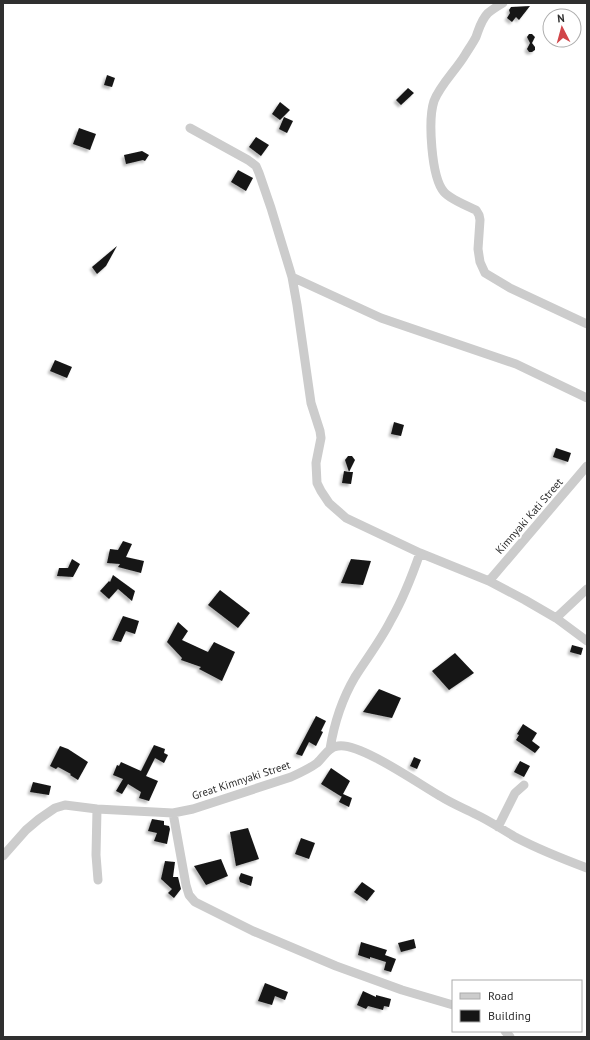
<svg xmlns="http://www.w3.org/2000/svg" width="590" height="1040" font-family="'PT Sans',sans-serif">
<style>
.building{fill:#161616;filter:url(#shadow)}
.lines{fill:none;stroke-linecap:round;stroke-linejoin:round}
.minor{stroke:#ccc;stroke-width:9}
.labels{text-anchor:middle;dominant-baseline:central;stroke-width:4;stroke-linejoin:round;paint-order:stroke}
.street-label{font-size:11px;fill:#2f2f2f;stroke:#fff}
</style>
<defs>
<filter id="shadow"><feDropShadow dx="-2.5" dy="2.5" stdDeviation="1" flood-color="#0004"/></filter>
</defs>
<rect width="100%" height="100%" fill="#fff"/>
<path class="building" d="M530,6L519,20L516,17L512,22L507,18L510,13L509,10L511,7Z
M529,34H532L535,37L532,43L535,47V50L532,52H529L527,49L530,43L527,37Z
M107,75L115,78L112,87L104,85Z
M408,88L414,93L401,105L396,100Z
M280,102L290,110L280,120L272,114Z
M284,117L293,121L287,133L279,129Z
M79,128L96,134L90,150L73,144Z
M256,137L269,145L261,156L249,147Z
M142,151L149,155L145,161L143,160L126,164L124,155Z
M238,170L253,178L246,191L231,182Z
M117,246L106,266L97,274L92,267Z
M55,360L72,367L67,378L50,371Z
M394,422L404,425L401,436L391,434Z
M556,448L571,453L568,462L553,457Z
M348,456H352L355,460L349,472H353L351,484L342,483L344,471L349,472L345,460Z
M123,541L132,544L126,557L144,561L141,573L118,567L120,564L107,563L110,549L118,550Z
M72,559L80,564L73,577L57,576L59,568H68Z
M351,559L371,561L363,585L341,583Z
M113,575L135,591L132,601L118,589L109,599L100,591L109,581L110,582Z
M220,590L250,613L238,628L208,605Z
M123,616L139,621L135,634L126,631L121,642L112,640Z
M178,622L188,631L182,640L208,652L214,642L235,652L222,681L199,669L201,667L181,660L182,658L167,642Z
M572,645L583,648L581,655L570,652Z
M455,653L474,673L449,690L432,671Z
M379,689L401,698L392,718L363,712Z
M316,716L326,721L321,731L323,732L316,746L309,742L302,756L296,754Z
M523,724L537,733L532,741L540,747L535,753L516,740L519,735L517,734Z
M154,745L165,749L164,753L168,755L164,763L155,758L146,776L158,781L149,801L139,798L141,792L128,784L122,794L116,791L123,779L113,775L117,765L119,766L121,762L141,771Z
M60,746L68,749L88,762L78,780L70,775L71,774L58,767L56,769L50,766Z
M414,757L421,760L417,769L410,766Z
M520,761L530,766L524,777L514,772Z
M331,768L350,781L343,794L352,798L349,807L339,802L342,796V797L321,784Z
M33,782L51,786L49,795L30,792Z
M152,819L164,821V825L169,826L170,829L167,844L154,841L157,833L148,831Z
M248,828L259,859L236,866L230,832Z
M301,838L315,843L309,859L295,854Z
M221,859L228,876L206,885L194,866Z
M165,861L175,862L173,877H178L181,889L174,898L168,893L172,889L161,879Z
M241,873L253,877L251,886L240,882L239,878Z
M362,882L375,891L367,901L354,892Z
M414,939L416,948L401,952L398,943Z
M361,942L387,950L385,955L396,959L391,972L384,970L386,962L370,957V959L358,955Z
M265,983L288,992L285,1000L275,996L272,1005L258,1001Z
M363,991L376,997V995L391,999L389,1007L384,1006L383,1010L368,1006L366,1009L357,1005Z"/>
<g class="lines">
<path class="minor" d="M503,3C498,6 493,9 488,13C481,20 479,29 476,37C473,43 468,50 465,55C456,70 440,85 434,101C428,119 431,177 444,192C450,199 467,206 476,210L479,215L480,220L478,249L480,262L485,273L510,288L587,324
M190,128L248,160L256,166L259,173L271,208L292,277L297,305L311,403L320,431L321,438L316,463L317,483L321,491L329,503L346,518L420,553L489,581L525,600L556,618L587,641
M292,277L381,318L516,364L587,398
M489,581L587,466
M556,618L587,589
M330,749C334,724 342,699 355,677C367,658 381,640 391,620C403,599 412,576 420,553
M97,809L96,855L98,880
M173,813L186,885L189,895L195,902L253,931L336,966L402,990L453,1005
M498,827L515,793L524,785
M3,856L26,830L39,819L55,808L65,805L97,809L173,813L193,809L291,777C300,773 309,769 317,763C324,757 328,747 338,746C359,742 419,784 440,796C451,803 463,808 475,814C490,821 503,830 517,838C540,850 563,859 587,868
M505,1031L510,1037"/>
</g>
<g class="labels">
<g class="street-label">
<text transform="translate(529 516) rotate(-49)">Kimnyaki Kati Street</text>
<text transform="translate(241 780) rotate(-18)">Great Kimnyaki Street</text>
</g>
</g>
<rect width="590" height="1040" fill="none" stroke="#2f2f2f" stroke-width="8"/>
<rect x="452" y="980" width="130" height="52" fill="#ffffff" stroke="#acacac"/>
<rect x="460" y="993" width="20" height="6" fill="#cccccc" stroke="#acacac"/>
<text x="488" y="1000" font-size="12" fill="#2f2f2f">Road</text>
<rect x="460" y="1010" width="20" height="12" fill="#161616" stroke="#acacac"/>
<text x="488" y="1020" font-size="12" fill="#2f2f2f">Building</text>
<g transform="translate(562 28) rotate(354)"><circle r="19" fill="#ffffff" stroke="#acacac"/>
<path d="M0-3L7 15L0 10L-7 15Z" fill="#d14549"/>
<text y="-6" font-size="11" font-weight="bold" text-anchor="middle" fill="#2f2f2f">N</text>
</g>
</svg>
